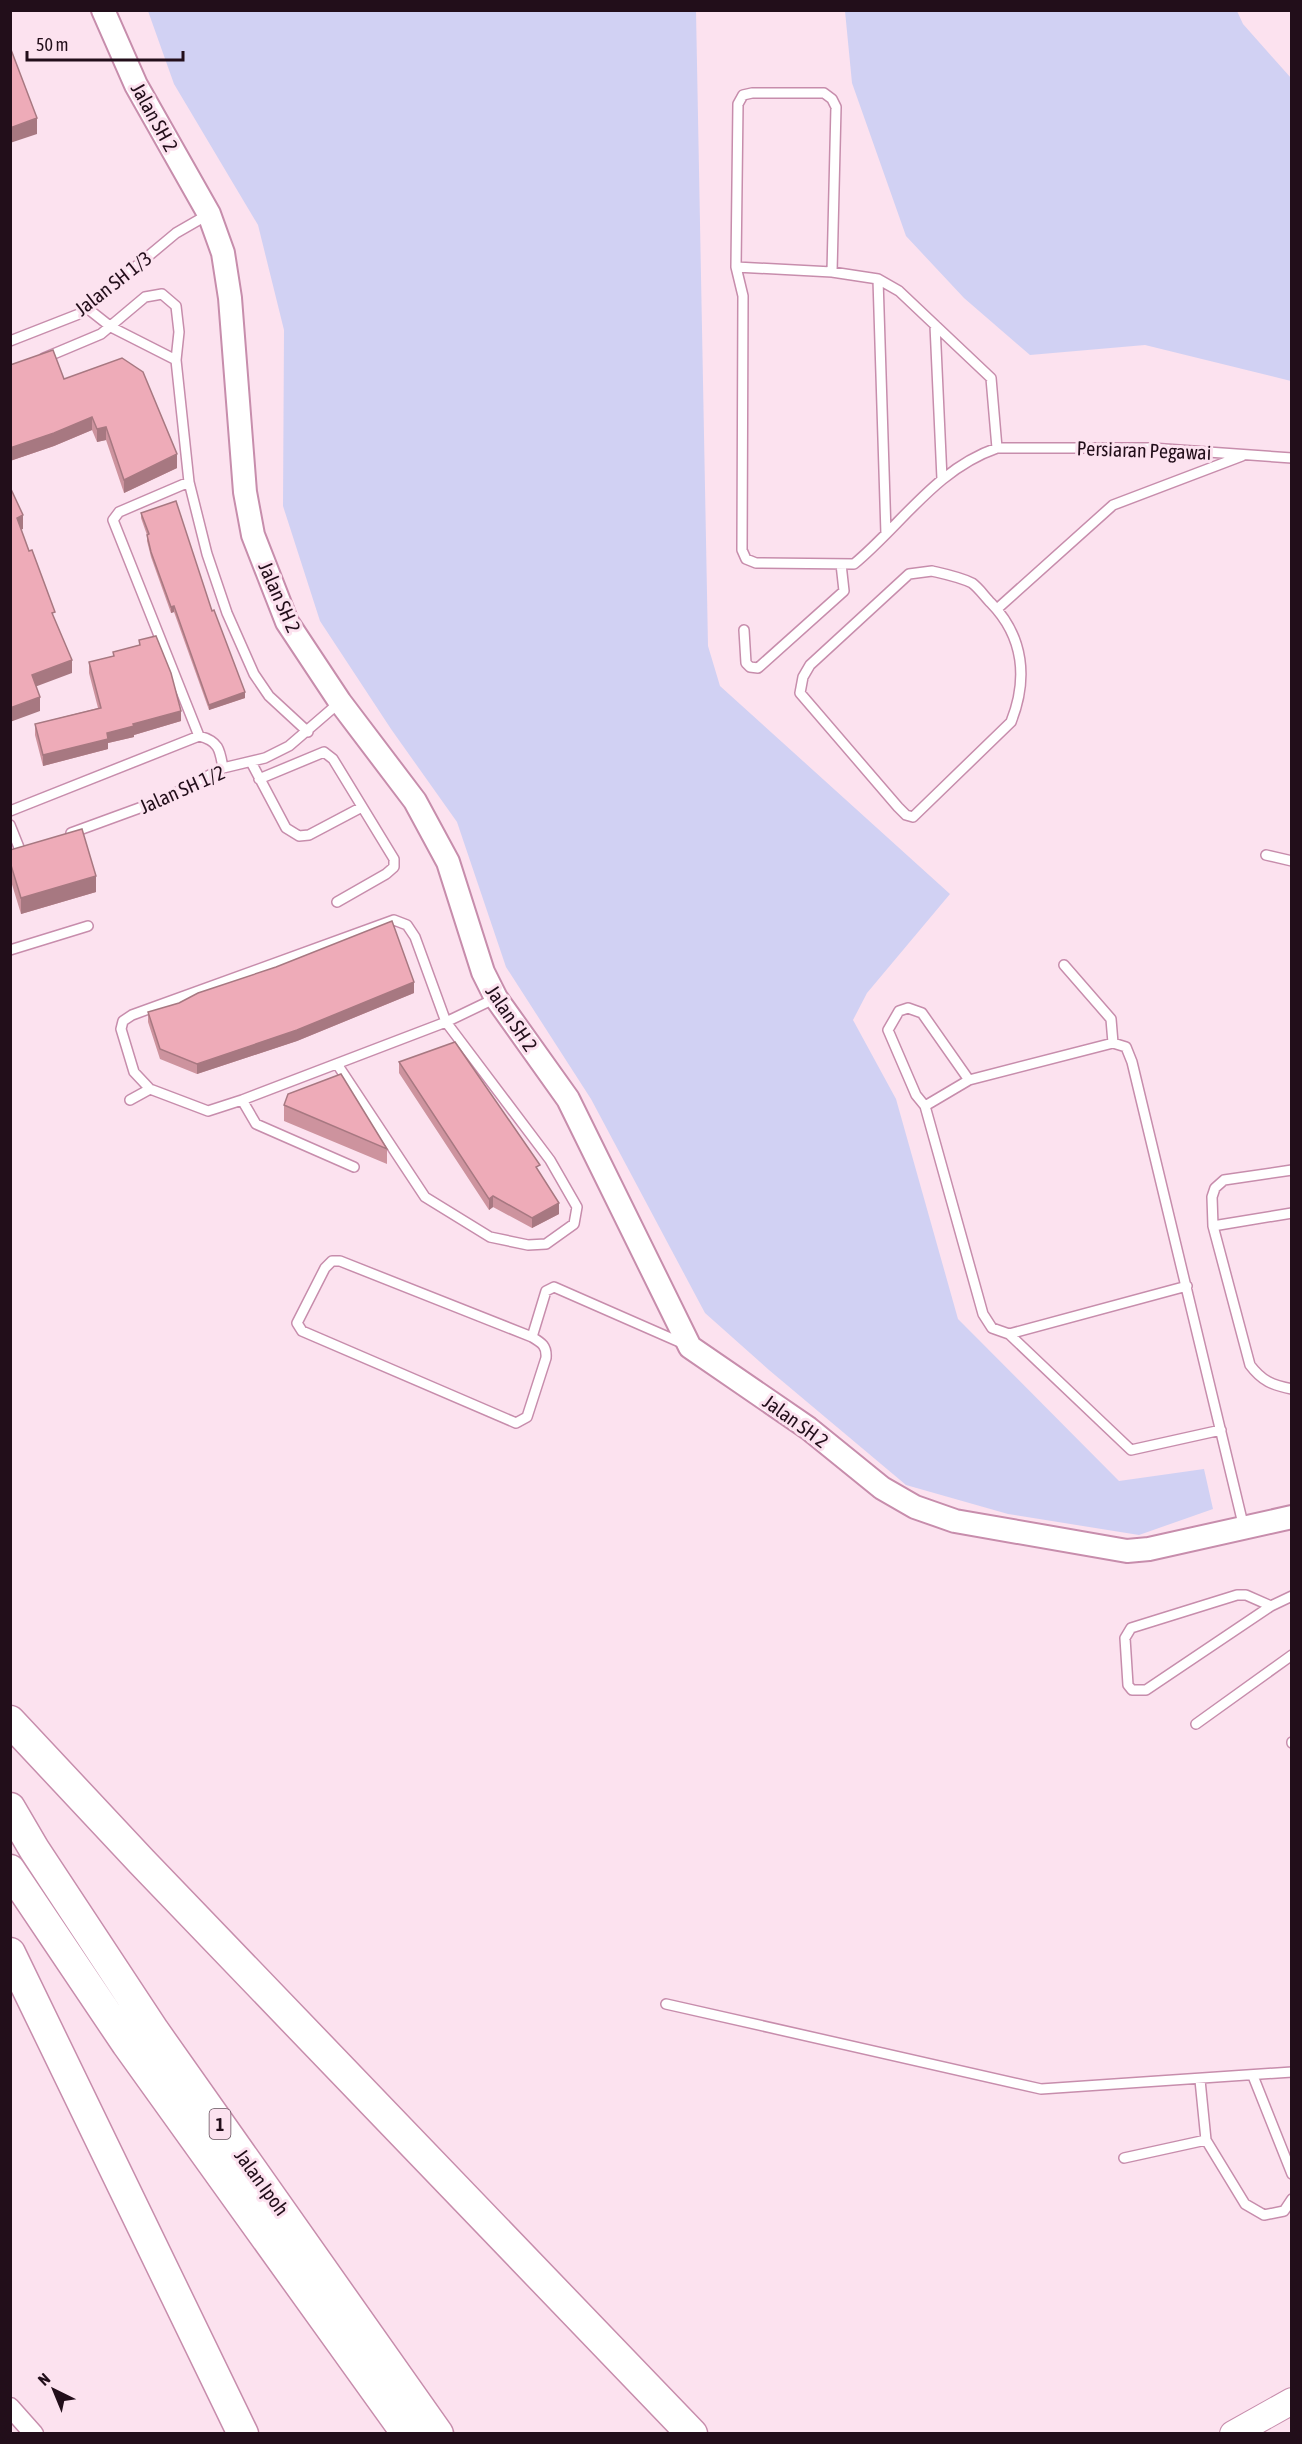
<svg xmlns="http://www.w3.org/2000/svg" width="1302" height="2444" font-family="'Asap Condensed',sans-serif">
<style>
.green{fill:#d1d1f3}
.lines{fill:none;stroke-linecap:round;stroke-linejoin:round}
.service-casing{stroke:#c78dac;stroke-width:12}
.minor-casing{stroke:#c78dac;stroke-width:21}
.tertiary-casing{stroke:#c78dac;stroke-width:26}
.secondary-casing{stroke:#c78dac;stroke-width:28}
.trunk-casing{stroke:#c78dac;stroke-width:33}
.service{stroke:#fff;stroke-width:9}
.minor{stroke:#fff;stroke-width:18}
.tertiary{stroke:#fff;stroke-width:22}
.secondary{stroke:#fff;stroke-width:26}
.trunk{stroke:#fff;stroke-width:30}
.wall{fill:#cd939e}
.shaded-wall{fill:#a77881}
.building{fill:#eeabb8;stroke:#a77881;stroke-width:1.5}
.labels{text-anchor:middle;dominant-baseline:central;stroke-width:6;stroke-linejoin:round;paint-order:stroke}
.shield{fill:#fce2ef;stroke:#634e5a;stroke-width:1.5}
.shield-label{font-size:18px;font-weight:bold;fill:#220e1a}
.street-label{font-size:20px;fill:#220e1a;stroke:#fce2ef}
</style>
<rect width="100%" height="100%" fill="#fce2ef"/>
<path class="green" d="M148,11H696L708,646L720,686L950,894L867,993L853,1020L896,1099L958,1319L1119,1481L1204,1469L1213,1509L1139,1535L1008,1514L906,1485L769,1370L705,1313L591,1099L506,967L457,822L391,729L320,621L283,506L284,330L258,225L174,84Z
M845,11H1237L1243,24L1291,78V381L1145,345L1030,355L964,298L906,236L852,83Z"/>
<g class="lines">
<g class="service-casing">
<path id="service" d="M736,267L832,272L878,279L899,291L991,378L997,448
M832,272L836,107L832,99L824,93H752L743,95L738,104L736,267L743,296L742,550L746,559L756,563L854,564C902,524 936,469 997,448H1151L1292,458
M878,279L886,534
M87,308L111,327L176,360
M935,325L942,479
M10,341L79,314L176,233L209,214
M44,358L101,334L145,297L162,294L176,306L179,332L176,360L189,482L207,554L227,613L254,674L269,696L308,732
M189,482L119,512L113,520L199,736
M932,571C945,574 960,577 972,583C979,588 985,597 991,603C1024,637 1028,679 1011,722L913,817L906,815L898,807L800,693L803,677L810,665L909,574Z
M997,609L1113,505L1242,456
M744,630L746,663L750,667L758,668L844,591L841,564
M251,762L286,828L299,836L309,835L362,807
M259,779L324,752L333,759L394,859V867L386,874L337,902
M10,811L199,736C219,741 220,750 223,768
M10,825L20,850
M71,833L164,799L223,768L265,758L289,746L340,702
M1266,855L1292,861
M10,950L88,926
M1064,965L1111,1019L1113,1043
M337,1064L425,1197L490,1237L528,1245L546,1244L574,1224L577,1207L550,1160L446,1022L415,937L407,925L394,920L132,1015L123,1021L121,1029L134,1072L150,1089L208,1111L242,1100L446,1022L496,998
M969,1080L922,1013L908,1008L899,1011L888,1030L916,1095L925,1106L983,1314L992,1328L1009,1334L1131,1450L1221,1430
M130,1100L150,1089
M242,1100L256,1124L354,1167
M925,1106L969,1080L1113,1043L1126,1047L1132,1062L1244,1528
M1292,1170L1224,1180L1215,1188L1212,1197L1213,1226L1250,1365C1262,1381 1272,1385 1292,1389
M1213,1226L1292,1213
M1009,1334L1187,1286
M532,1337L340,1261H332L325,1268L297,1323L302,1331L516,1423L527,1417L546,1358C547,1346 542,1343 532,1337L546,1291L554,1287L684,1344
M1271,1606L1246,1595H1237L1131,1628L1125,1638L1128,1685L1132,1690H1146L1271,1606L1292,1596
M1196,1724L1292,1655
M1292,1742V1743
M666,2004L1041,2089L1292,2072
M1253,2076L1292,2174
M1200,2080L1206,2140L1245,2204L1264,2215L1284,2211L1292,2199
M1124,2158L1206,2140"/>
</g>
<g class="minor-casing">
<path id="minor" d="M10,2407L34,2434"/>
</g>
<g class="tertiary-casing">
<path id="tertiary" d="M103,10L136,85L209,214L223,253L230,298L245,492L253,535L287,622L340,702L415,801L448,862L483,972L496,998L568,1099L690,1347L808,1428L882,1488L915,1507L955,1521L1127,1551L1149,1549L1292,1517"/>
</g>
<g class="secondary-casing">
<path id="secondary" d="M1233,2434L1292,2401"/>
</g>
<g class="trunk-casing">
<path id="trunk" d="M10,1721L142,1862L692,2434
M10,1808L34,1849L154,2031L438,2434
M10,1870L127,2044L407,2434
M10,1953L243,2434"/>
</g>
<use href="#service" class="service"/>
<use href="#minor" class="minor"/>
<use href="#tertiary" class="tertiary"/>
<use href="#secondary" class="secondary"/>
<use href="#trunk" class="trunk"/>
</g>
<path class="wall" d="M10,365L64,379L177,468L124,493L106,440L97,442L92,430L54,446L10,461Z
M141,513L212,611L245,698L209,710L174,612L171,613L151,557L147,541V535L141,518Z
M139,640L181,721L134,735V737L108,743V749L43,766L35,735V724L98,708L89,673V662L113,656V652L139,645Z
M10,850L96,892L21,914L10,878Z
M414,993L297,1041L197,1074L160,1059L148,1022V1012Z
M399,1062L540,1173L559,1214L532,1228L493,1207L489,1210L399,1073Z
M284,1105L387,1149V1164L284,1121Z"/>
<path class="shaded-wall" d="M37,118V134L10,143V128Z
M92,417V430L54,446L10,461V448Z
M106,427V440L97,442V429Z
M177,454V468L124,493V480Z
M23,515V529L17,531V518Z
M174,606V612L171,613V607Z
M72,660V673L32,688V675Z
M245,692V698L209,710V705Z
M40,697V711L10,722V708Z
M181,711V721L134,735V737L108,743V749L43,766V755L133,724Z
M96,876V892L21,914V898Z
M414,982V993L297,1041L197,1074V1064Z
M493,1196V1207L489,1210V1199Z
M559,1203V1214L532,1228V1218Z"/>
<path class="building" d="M10,47L37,118L10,128Z
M53,350L64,379L122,358L143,372L177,454L124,480L106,427L97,429L92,417L54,433L10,448V365Z
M10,487L23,515L17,518L29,551L32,550L55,612L52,613L72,660L32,675L40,697L10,708Z
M176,501L212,611L214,610L245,692L209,705L174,606L171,607L151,552L147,535L149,534L141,513Z
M156,636L171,673L181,711L133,724L134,726L107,733L108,739L43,755L35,724L101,708L89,662L114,656L113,652L140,645L139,640Z
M82,829L96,876L21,898L10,862V850Z
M392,921L414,982L297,1030L197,1064L160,1049L148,1012L179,1003L198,993L276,967Z
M455,1042L540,1165L536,1167L559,1203L532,1218L493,1196L489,1199L399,1062Z
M341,1074L387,1149L284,1105L288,1094Z"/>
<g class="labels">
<rect class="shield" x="209.5" y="2109" width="21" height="30" rx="4.5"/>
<g class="shield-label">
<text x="220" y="2124">1</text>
</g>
<g class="street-label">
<text transform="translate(155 117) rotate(61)">Jalan SH 2</text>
<text transform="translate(113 283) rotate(-38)">Jalan SH 1/3</text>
<text transform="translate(1144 450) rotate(2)">Persiaran Pegawai</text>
<text transform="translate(280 597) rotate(66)">Jalan SH 2</text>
<text transform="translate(182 789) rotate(-24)">Jalan SH 1/2</text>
<text transform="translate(512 1018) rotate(56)">Jalan SH 2</text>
<text transform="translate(796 1421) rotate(36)">Jalan SH 2</text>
<text transform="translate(262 2182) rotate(54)">Jalan Ipoh</text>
</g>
</g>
<rect width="1302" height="2444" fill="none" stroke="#220e1a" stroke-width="24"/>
<g transform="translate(54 2390) rotate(317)" stroke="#fce2ef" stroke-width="4.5" paint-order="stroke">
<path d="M0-4.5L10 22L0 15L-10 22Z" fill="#220e1a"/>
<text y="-9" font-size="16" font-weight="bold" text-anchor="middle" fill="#220e1a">N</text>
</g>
<path d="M27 51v9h156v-9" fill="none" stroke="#220e1a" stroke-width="3"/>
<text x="36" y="51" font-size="18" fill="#220e1a" stroke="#fce2ef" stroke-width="4.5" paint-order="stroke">50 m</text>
</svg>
